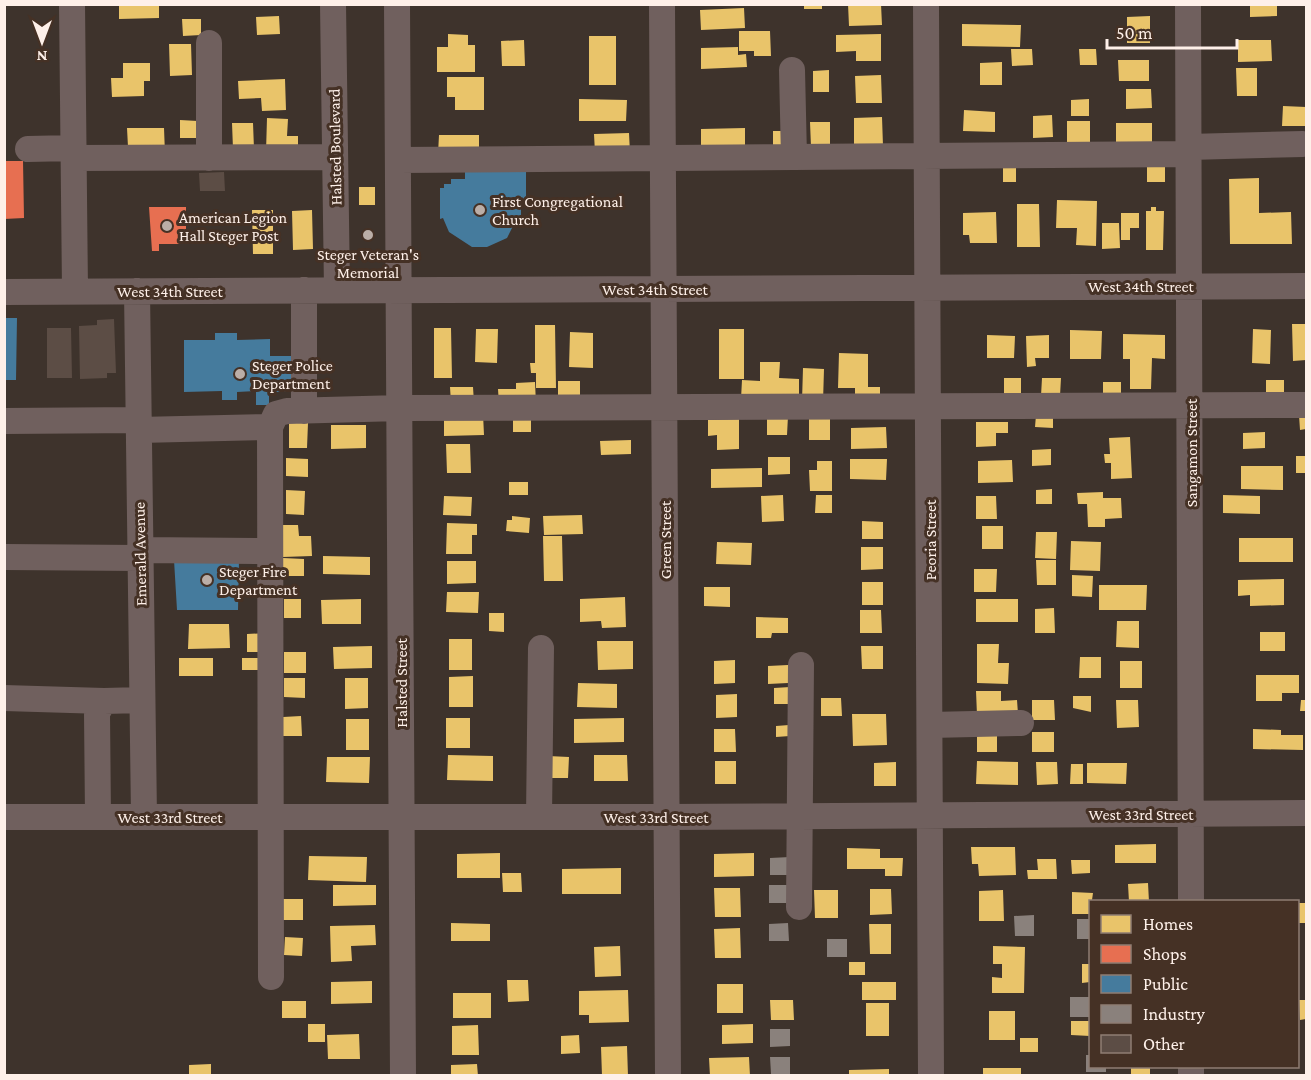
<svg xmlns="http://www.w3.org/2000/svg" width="1311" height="1080" font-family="'Crimson Pro',serif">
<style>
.homes{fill:#e9c46a}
.shops{fill:#e76f51}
.public{fill:#457b9d}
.industry{fill:#8a817c}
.building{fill:#5c4d45}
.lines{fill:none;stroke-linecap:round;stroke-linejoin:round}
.minor{stroke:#70605e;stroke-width:26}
.poi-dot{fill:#bbaea7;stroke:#453125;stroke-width:2}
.labels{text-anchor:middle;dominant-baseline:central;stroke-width:6;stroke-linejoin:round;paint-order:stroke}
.street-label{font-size:16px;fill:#fef0e9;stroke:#453125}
.poi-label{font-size:16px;fill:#fef0e9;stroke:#453125;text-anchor:start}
</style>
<rect width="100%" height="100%" fill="#3e332c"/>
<path class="homes" d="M804,4H822V9H804Z
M848,4H881L882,25L849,26Z
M1250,4H1277V16L1250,17Z
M119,5H159V18L119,19Z
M744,8L745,28L701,30L700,10Z
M279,16L280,34L257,35L256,17Z
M1150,16V43H1127V17Z
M182,19H201V35L183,36Z
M962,24L1021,25L1020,47L962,46Z
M739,31H770L771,56H754V51H739Z
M448,34L468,35V45H475V72H437V47H448Z
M881,34V61H856V51L836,52V35Z
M589,36H616V85H589Z
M524,40L525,66H502L501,41Z
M1238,40H1271L1272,61L1238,62Z
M169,44H191L192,75L170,76Z
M738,47V55L746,54L747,67L701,69V48Z
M1011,49H1032L1033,65L1012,66Z
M1079,49H1096L1097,65H1080Z
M1118,60H1149V81H1119Z
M1002,62V85H980V63Z
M123,63H150V81H144V96L112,97L111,78H123Z
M1236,68H1257V96H1237Z
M829,70V92H813V71Z
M881,75L882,103H856L855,76Z
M447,77H484V110H455V97H447Z
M285,79L286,110L262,111L261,98L239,99L238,81Z
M1126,89H1151L1152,108L1126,109Z
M579,99L627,100L626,121H579Z
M1089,99V116H1071V100Z
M1283,106L1306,107V126H1282Z
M964,110L995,112V132L963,131Z
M1052,115L1053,137L1033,138V116Z
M882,117L883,146H854V118Z
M267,118L288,119L287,136H298V153L266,152Z
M180,120L198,121V138H180Z
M1067,121H1090V145H1067Z
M810,122H830V146L811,147Z
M232,123H253L254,149H233Z
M1116,123H1152V146L1116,147Z
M127,128H164L165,154L128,147Z
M745,128V148L701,149V129Z
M773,131H791V149H773Z
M629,133L630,153H595L594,134Z
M439,135H479V154H438Z
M1147,163H1165V182H1147Z
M1003,166H1016V182H1003Z
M1259,178V213L1291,212L1292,244H1230L1229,179Z
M359,187H375V205H359Z
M1057,200L1097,201L1096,246L1076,245L1077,228H1056Z
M1017,204H1039L1040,247H1017Z
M1151,207H1156V211H1164L1163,250H1146V211H1151Z
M252,210H273V254H253Z
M312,210L313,249L293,250L292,211Z
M996,212L997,243H970L969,235H963V213Z
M1121,213H1139V228H1130V240H1121Z
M1102,223H1119L1120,248L1102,249Z
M1292,324H1306V360L1293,361Z
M535,325H555L556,388H536V373H531L530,363H535Z
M434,328H451L452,378H434Z
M476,329H498L497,363L475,362Z
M719,329H744V379H719Z
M1253,329L1271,330L1270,364L1252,363Z
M1070,330L1102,331L1101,359H1070Z
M570,332L593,333V368L569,367Z
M1123,334L1165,335V359L1152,358L1151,389H1130V359H1123Z
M987,335L1015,336L1014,358H987Z
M1049,335V358H1035L1036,366L1027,367L1026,336Z
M839,353L868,354V387H880V403H855V388H838Z
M760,362H780L779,378L799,379V404L741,399L742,380L760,381Z
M803,368L824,369L823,402L802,401Z
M1004,378H1021V398H1004Z
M1042,378H1061L1060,396H1041Z
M1266,380H1284V399L1266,400Z
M558,381H580V399H558Z
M535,382L536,404L499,405L498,389H516V383Z
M1103,382H1121V399L1103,400Z
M450,387H473L474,403H451Z
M483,414L484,435L444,436V416Z
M1036,415L1053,416V428L1035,427Z
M1299,415H1306V429L1300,430Z
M513,416H531V432H513Z
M767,416H788L787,435H767Z
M809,417H830V440H809Z
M739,419V449L717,450V435L708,436V420Z
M976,422H1008V433H996V446L976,447Z
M289,423H308L307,448H289Z
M331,425H366V448L331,449Z
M886,427L887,448L851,449V428Z
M1265,432V448L1243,449V433Z
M1130,437L1132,478L1111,479V463H1105L1104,454H1110L1109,438Z
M631,440V454L601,455L600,441Z
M446,444H470L471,473H447Z
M1051,449V465L1032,466V450Z
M1296,456H1306V473H1296Z
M768,457H790V474L768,475Z
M286,458L308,459V477L286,476Z
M850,459H887L886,480L850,479Z
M1012,460L1013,482L978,483V461Z
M817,461H832V491H810L809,470H817Z
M1241,466H1283V490L1241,489Z
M762,468V487L711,488V469Z
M509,482H528V495H509Z
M1052,489V504H1036V490Z
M286,490L305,491L304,515L286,514Z
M1103,492V498H1121L1122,518L1105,519V527H1088L1087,504H1078L1077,493Z
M783,495L784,521L762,522L761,496Z
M816,495H832V513H815Z
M1223,495L1260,496V514L1223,513Z
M444,496L472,497L471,516L443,515Z
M976,496H996L997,519H976Z
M582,515L583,534L544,535L543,516Z
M512,516L530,518L529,533L506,531L507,520H512Z
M862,521L883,522V539H862Z
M447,523L477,524V535H472V554H446Z
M283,525H298L299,536H311L312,556L283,557Z
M982,526H1003V549H982Z
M1036,532H1057L1056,559L1035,558Z
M543,536H562L563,581H544Z
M1239,538H1293V562H1239Z
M1071,541L1101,542L1100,571L1070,570Z
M717,542L752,543L751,565L716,564Z
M861,547H883V569L861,570Z
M323,556L370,557V575L323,574Z
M283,558L304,559V576H282Z
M1036,560H1056V585H1037Z
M447,561H476V583L447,584Z
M974,569H997L996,592H974Z
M1072,575L1093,576L1092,597L1072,596Z
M1284,579V605L1250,606V595L1238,596V580Z
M862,582H883V605H862Z
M1099,585H1147L1146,610H1099Z
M704,587H730V607L704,606Z
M447,592H479L478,613L446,612Z
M625,597L626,627L602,628L601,621L580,622V599Z
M284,599H301V618H284Z
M361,599V624H322L321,600Z
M976,599H1018V622H976Z
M1054,608L1055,633H1035V609Z
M860,610H881L882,633H860Z
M489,613H504V632L489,631Z
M756,617L788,618V633H772L771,638H756Z
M1117,621H1139V648L1116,647Z
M189,624H229L230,648L188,649Z
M1260,632H1285V651H1260Z
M268,633V652H247V634Z
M449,639H472V670H449Z
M597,641H633V669L598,670Z
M977,644H999L998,663H1009L1008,684L977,683Z
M372,646V668L334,669L333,647Z
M861,646H883V669H862Z
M284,652H306V673H284Z
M1080,657H1101V678H1079Z
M179,658H213V676H179Z
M242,658H260V670H242Z
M735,660V683L714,684V661Z
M1120,661H1142V688H1120Z
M788,665V683L768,684V666Z
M1256,675H1299V693H1282V701H1256Z
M473,676V707H449V677Z
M284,678H305V698L284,697Z
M345,678H368V708L345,709Z
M578,683L617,684V708L577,707Z
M790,687L791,704H774V688Z
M976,691H1001V701L1017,700L1018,714L977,715Z
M737,694V717L716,718V695Z
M1073,696H1091V712L1073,708Z
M821,698H841L842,716H821Z
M1032,700H1054L1055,720H1032Z
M1116,700H1138L1139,727L1117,728Z
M1301,700H1306V711H1300Z
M852,714H886L887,745L853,746Z
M301,716L302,736H283V717Z
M446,718H470V748H446Z
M624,718V742L574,743V719Z
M346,719H369V750H346Z
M789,725L790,736L776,737V726Z
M714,729H735L736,752H714Z
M977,729H997V752H977Z
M1253,729L1281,730V735H1303V750L1253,749Z
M1032,732H1054V752H1032Z
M448,755L493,756V781L447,780Z
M594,755H627L628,781H594Z
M548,756L569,757L568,778H547Z
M327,757H370L369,783L326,782Z
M715,761H736V784H715Z
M977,761L1018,762V785L976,784Z
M896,762V786H874V763Z
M1036,762H1057L1058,784L1037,785Z
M1087,763H1127L1126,784L1087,783Z
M1071,764H1083V784H1070Z
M1156,844V863H1115V845Z
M971,847H1015L1016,875L979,876L978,864H972Z
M847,848L880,849V858H903L902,876H885V869H847Z
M500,853V878H457V854Z
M754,853V876L714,877V854Z
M309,856L367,857L366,882L308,880Z
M1037,859H1056L1057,879H1028L1027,870H1038Z
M1071,860H1090V873L1072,874Z
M621,868V894H562V869Z
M502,873H521L522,892H503Z
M1148,883L1149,902H1129L1128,884Z
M333,885H376V905L333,906Z
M714,888H740L741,917H715Z
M870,889H891L892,914L870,915Z
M814,890H838V918H815Z
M1003,890L1004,921H979V891Z
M1072,892L1093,893L1090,914H1072Z
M283,899H303V920H283Z
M1298,903H1306V923H1298Z
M451,923L490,924V941H451Z
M869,924H891V954H870Z
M375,925L376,945L351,946L352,961L331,962L330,926Z
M740,928L741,958H715L714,929Z
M285,937L303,938L302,956L284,955Z
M620,946L621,976L595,977L594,947Z
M993,946L1025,947L1024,993H992V977L1002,978V964H993Z
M849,962H865V975H849Z
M1082,964H1090V982L1082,983Z
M507,980H528L529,1001L508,1002Z
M372,981V1003L331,1004V982Z
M862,982H896V1000H862Z
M717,984H743V1013H717Z
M628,990L629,1022L589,1023V1015H579V991Z
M453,993H491V1018H453Z
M770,1000H793L794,1020H771Z
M1299,1000H1306V1019L1300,1020Z
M282,1001H306V1018H282Z
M866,1003H889V1036H866Z
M989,1011H1015V1040H989Z
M1071,1021H1090V1036L1071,1035Z
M308,1024H325V1042H308Z
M753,1024V1043L722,1044V1025Z
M478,1025L479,1055H452V1026Z
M359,1034L360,1059H328L327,1035Z
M579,1035L580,1053L561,1054V1036Z
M1020,1038H1038V1052H1020Z
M627,1046L628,1076H602L601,1047Z
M749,1057L750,1076H710L709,1058Z
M211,1064V1076H189V1065Z
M477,1064L478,1076H451V1065Z
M1131,1066H1150V1076H1131Z
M983,1068H1021V1076H983Z
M889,1069V1076H849V1070Z"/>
<path class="shops" d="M4,161H23L24,218L4,219Z
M149,207H186V244H159V251H152Z"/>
<path class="public" d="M526,169V202H521V218H517L507,238L487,247H472L449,232L443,218L440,219V188H444V184H451V179H465V170Z
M4,318H17L16,380H4Z
M215,333H237V340L270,339V356H296L297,392H269V405H256V391L237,392V400H222V391L184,392V340H215Z
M174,560H239L238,610H177Z"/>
<path class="industry" d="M790,857V875H770V858Z
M769,885H789V903H769Z
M1034,915V936H1015L1014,916Z
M1077,919H1090V939H1077Z
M788,923L789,941H769V924Z
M827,939H847V957H827Z
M1070,997H1090V1017H1070Z
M770,1029H790V1046L770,1047Z
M1086,1055H1090V1066H1106V1072H1086Z
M770,1057H790V1074H771Z"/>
<path class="building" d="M224,172L225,191H200L199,173Z
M114,319L116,373H107V378L80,379L79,326L97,325V320Z
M47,328H71L72,378H47Z"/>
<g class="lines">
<path class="minor" d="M72,4L75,291
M333,4L337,290
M397,4L403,1076
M662,4L668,1076
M926,4L931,1076
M1188,4L1191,902
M209,43V158
M792,70L794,157
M1189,147L1303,144
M28,149L73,148
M74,158L335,157
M399,160L1189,154
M137,291L144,817
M4,292L1306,286
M304,411V290
M4,421L139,420
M139,430L270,427
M140,550L270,551
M4,557L140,558
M4,698L104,701
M930,725L1021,723
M4,817H666L1306,813
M98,817L97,713L104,701L142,700
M539,817L541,648
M799,907L801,665
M271,977L270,427L276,414L287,411L401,408L1306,405
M1191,1066V1076"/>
</g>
<g class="poi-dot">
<circle cx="480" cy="210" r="6"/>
<circle cx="167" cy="226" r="6"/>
<circle cx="368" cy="235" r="6"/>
<circle cx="240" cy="374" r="6"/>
<circle cx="207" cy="580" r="6"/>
</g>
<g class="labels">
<g class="street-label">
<text transform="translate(335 147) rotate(-91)">Halsted Boulevard</text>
<text x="1141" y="286">West 34th Street</text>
<text x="655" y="289">West 34th Street</text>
<text x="170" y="291">West 34th Street</text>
<text transform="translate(1191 453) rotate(-90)">Sangamon Street</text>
<text transform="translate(665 540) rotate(-90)">Green Street</text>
<text transform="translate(930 540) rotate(-90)">Peoria Street</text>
<text transform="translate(140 554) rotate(-91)">Emerald Avenue</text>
<text transform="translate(401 683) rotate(-90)">Halsted Street</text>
<text x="1141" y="814">West 33rd Street</text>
<text x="170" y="817">West 33rd Street</text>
<text x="656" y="817">West 33rd Street</text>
</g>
<g class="poi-label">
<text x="492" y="201">First Congregational<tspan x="492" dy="18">Church</tspan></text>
<text x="179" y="217">American Legion<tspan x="179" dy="18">Hall Steger Post</tspan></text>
<text x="368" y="254" text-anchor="middle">Steger Veteran's<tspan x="368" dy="18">Memorial</tspan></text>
<text x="252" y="365">Steger Police<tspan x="252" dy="18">Department</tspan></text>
<text x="219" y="571">Steger Fire<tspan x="219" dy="18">Department</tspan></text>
</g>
</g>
<rect width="1311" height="1080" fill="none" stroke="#fef0e9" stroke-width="12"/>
<rect x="1089" y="900" width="210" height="168" fill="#453125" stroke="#8f7d73" stroke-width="1.5"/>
<rect x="1101" y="915" width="30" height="18" fill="#e9c46a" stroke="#8f7d73" stroke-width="1.5"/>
<text x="1143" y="930" font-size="18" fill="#fef0e9">Homes</text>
<rect x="1101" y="945" width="30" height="18" fill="#e76f51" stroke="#8f7d73" stroke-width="1.5"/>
<text x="1143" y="960" font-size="18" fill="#fef0e9">Shops</text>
<rect x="1101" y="975" width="30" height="18" fill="#457b9d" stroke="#8f7d73" stroke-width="1.5"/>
<text x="1143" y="990" font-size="18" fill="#fef0e9">Public</text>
<rect x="1101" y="1005" width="30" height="18" fill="#8a817c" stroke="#8f7d73" stroke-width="1.5"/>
<text x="1143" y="1020" font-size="18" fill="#fef0e9">Industry</text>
<rect x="1101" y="1035" width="30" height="18" fill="#5c4d45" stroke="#8f7d73" stroke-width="1.5"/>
<text x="1143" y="1050" font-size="18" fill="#fef0e9">Other</text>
<g transform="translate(42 42) rotate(180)" stroke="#453125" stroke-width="4.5" paint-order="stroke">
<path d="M0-4.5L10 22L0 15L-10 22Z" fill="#fef0e9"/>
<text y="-9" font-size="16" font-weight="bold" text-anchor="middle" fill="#fef0e9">N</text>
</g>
<path d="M1107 39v9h130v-9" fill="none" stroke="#fef0e9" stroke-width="3"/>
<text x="1116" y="39" font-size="18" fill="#fef0e9" stroke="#453125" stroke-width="4.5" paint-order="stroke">50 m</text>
</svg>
